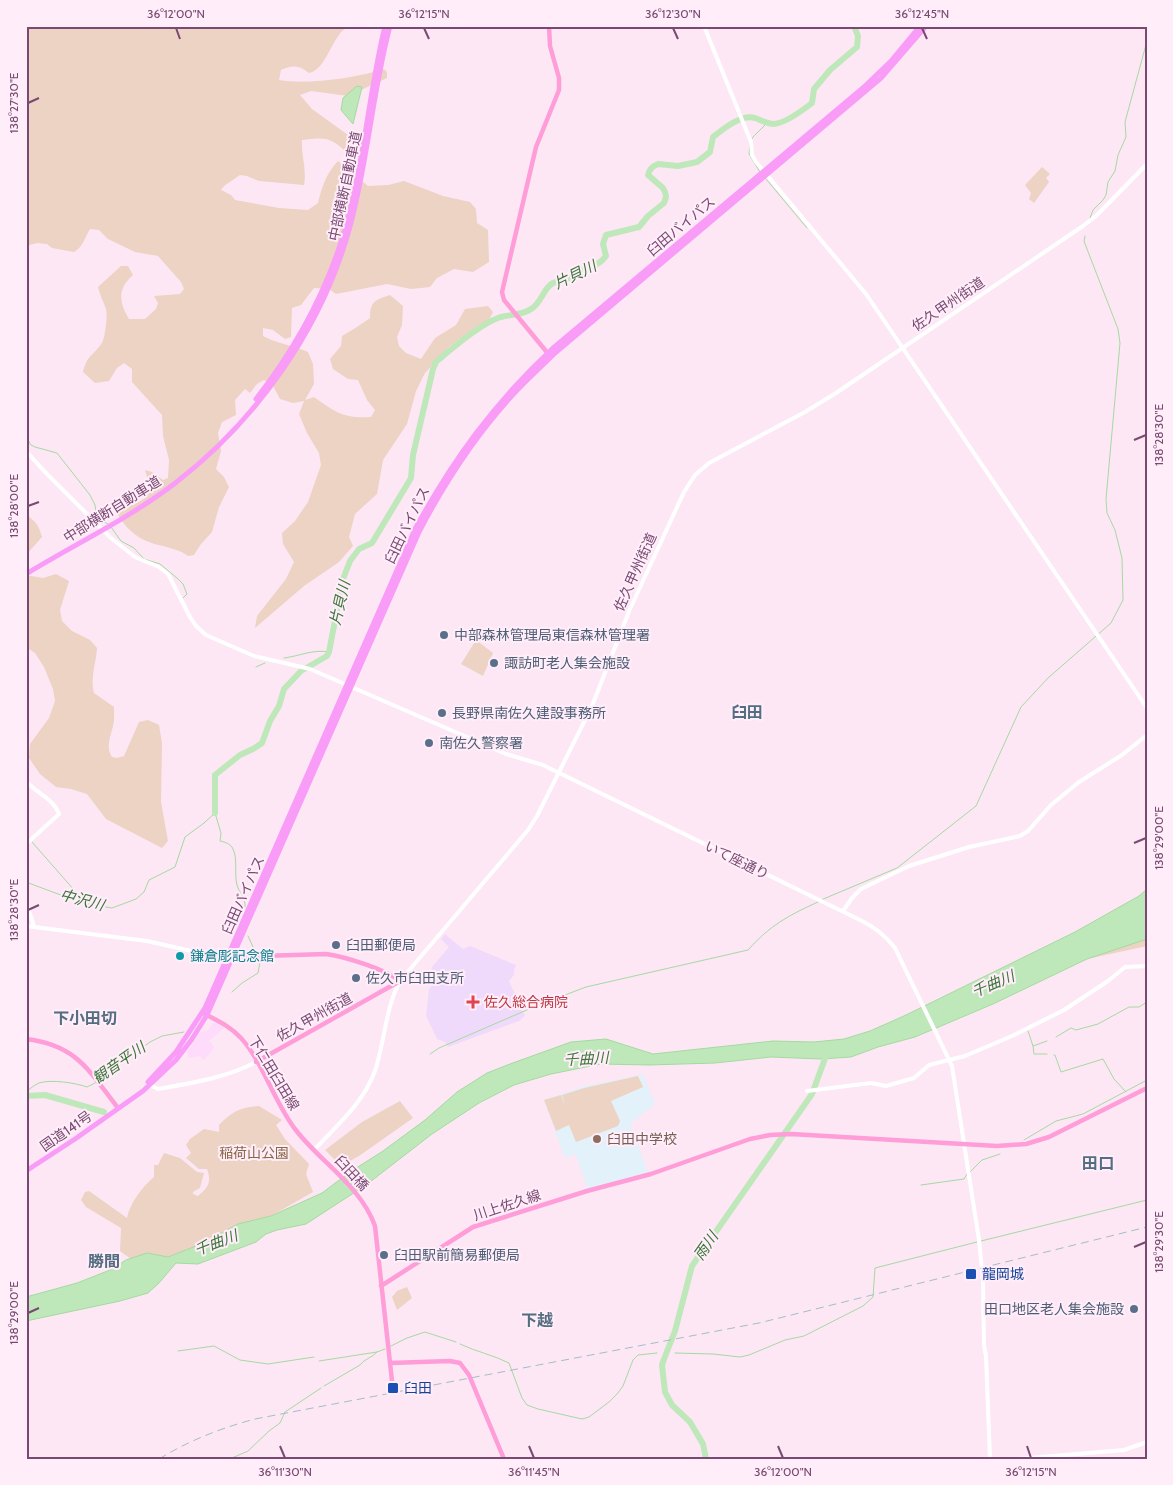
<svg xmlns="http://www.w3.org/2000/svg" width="1173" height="1485" font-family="Cabin,'Noto Sans JP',sans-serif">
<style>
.commercial{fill:#fedafb}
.education{fill:#e3f1fa}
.medical{fill:#f0dafb}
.green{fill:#ecd3c4}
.water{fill:#bee8ba;stroke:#a4daa0}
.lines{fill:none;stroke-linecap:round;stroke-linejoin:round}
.stream{stroke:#a4daa0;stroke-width:1}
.river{stroke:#bee8ba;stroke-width:6}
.minor{stroke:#fff;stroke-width:4}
.major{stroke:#fe9dd7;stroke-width:4.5}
.highway{stroke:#f99cf7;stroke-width:5}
.rail{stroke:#a4bdc8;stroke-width:1;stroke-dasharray:8 5;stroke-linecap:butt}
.ticks{fill:none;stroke:#784a72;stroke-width:2}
.service-dot{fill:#5c6f8a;stroke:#ffeef9;stroke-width:2}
.culture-dot{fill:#0f9aa8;stroke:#ffeef9;stroke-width:2}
.health-dot{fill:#e0444e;stroke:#ffeef9;stroke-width:2}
.education-dot{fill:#8d6e63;stroke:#ffeef9;stroke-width:2}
.transit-dot{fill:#1a4fb4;stroke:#ffeef9;stroke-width:2}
.labels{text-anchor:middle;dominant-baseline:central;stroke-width:4;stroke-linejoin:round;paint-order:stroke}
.street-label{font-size:14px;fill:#784a72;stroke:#ffeef9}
.service-label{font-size:14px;fill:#4e5e75;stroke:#ffeef9;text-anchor:start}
.culture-label{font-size:14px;fill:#0d838f;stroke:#ffeef9;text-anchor:start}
.health-label{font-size:14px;fill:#be3a42;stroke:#ffeef9;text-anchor:start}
.education-label{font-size:14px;fill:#785e54;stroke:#ffeef9;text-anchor:start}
.park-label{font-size:14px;fill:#8b6746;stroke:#ffeef9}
.transit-label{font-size:14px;fill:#164399;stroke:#ffeef9;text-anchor:start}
.water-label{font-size:15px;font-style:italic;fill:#3d763a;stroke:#ffeef9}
.quarter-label{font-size:16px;font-weight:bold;fill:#546d80;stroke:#ffeef9}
.neatline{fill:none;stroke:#784a72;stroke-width:2}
.ticks-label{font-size:12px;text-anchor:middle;fill:#784a72}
</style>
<rect width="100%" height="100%" fill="#fde7f5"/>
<path class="commercial" d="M214,1022L224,1028L209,1041L214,1047L205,1059L202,1060L200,1056L189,1058L187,1052L201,1032L208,1030Z"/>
<path class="education" d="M643,1074L655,1104L630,1124L648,1172L588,1189L575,1154L565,1158L544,1100L581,1087Z"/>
<path class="medical" d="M445,934L463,949L470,946L516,965L514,970V975L509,981L525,1016L519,1021L448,1047L445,1042L437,1039L426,1016L429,989L439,976L431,968L449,947L441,939Z"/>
<path class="green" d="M26,26H348C345,29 341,31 339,35C330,46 324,70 309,73C299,65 292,65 281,70L279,80C307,85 356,78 384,69L387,72V78L348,96L311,91L300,95L312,109L355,140L356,152L350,156C332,137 326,137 302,140C301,155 307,170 304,185L259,181L247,176L240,175L224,186L221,190L231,195L235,200L279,208L308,210L318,203C322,186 326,174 338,161L368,186L388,185L404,181L443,196L470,202L476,209L477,223L488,230L489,262L473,272L454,269L437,278L430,287L411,289L387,284L336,294L329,289L314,288L301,305L292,308L291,337L285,339L273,330L263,328V336C278,344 293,345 308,352L313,364L314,384L305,400L314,397C335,412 344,419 371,417L375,410L367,400L358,380L348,379L333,369L330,359L341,346L342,336L357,327L370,318C370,301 375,300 390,295L403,306L402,325L397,337L399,346L406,353L421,359L435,338L456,325L465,309L488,306L493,312L489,320L476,327L450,346L425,373L416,391L407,424L383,460L377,494L355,514L349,537L353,546L339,562L304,586L255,628L257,616L286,579L294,562L283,544L282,533L295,521L308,502L321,465L319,453L307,433L299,414L304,401L293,403L280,399L273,386L264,380L257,384L250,393L245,389L235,400L236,415L222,422L218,433L221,451L216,469L224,477L229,487L219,507L212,532L201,544L194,555L188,556C180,550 173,549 163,546C139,541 127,531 115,510C129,504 142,505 151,491L145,470L152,472L163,480L168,478L169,460L163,436L162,415L132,382V369L124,363L117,368L109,381L95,383L83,372C87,355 93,356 102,343C105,338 108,314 106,309C103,301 100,295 98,287L121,266H128L133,275C117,289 119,302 129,319H145L156,309L158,303L154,296L180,294L184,289L181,282L158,256L135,252L108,239L99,230L90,229C85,237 83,247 74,252L52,248L47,244L37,243L26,246Z
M1042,167L1050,174L1046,178L1049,182L1034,203L1029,199L1031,193L1025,185Z
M26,515C36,521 39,526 42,537L26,555Z
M56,574L69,581L60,610L62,621L72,631L90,640L97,648C96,664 90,678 94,693L114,707C114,711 114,716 114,720C113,733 104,745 112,757L117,758L124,756L139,722L148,720L159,725L162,743L161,802L168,841L162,848L106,819L87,794L71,789L56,787L40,774L29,758L30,744L49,718L55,701L53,689L44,667L35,653L29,649L26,651V575L43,578Z
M476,640L493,653L483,676L461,664Z
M1147,938V946L1087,959Z
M638,1076L643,1087L611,1101L620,1121L618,1126L576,1142L569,1125L556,1131L544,1100L561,1095L565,1106L562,1095L584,1088Z
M400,1101L413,1118L359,1156L341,1166L325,1150L362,1122Z
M259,1106L282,1120L276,1125L285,1139L309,1164L306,1174L313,1192L271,1216L238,1224L201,1244L167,1257L147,1253L131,1259L120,1251L121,1228L86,1207L81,1200L85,1192L89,1191L127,1218C130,1203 142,1187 154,1177V1165H158L164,1153L180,1158L197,1172L204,1173L200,1188L193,1192V1194L198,1196C208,1188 212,1182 207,1169H199L186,1158L191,1153L186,1145L190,1139L204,1129L219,1132V1125C231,1112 241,1107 259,1106Z
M407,1287L412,1298L397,1310L392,1297L397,1291Z"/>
<path class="water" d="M357,86L362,87L353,124L341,110L343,98Z
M1147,889V939L1087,959L993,1004L915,1037L878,1047L851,1057L821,1059L771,1057L715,1063L649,1065L601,1064L551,1074L514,1085L479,1103L432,1134L366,1185L306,1224L277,1230L266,1234L256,1242L198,1264L176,1263L159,1283L148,1293L120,1301L26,1321V1297L77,1283L110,1270L126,1260L147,1253L168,1257L201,1244L238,1224L271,1216L322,1193L350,1172L383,1151L425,1120L457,1092L487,1073L510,1064L571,1042L606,1039L653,1054L773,1041L814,1042L844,1039L870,1031L906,1015L1075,932L1139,896Z"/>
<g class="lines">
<path class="stream" d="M751,140L753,137L767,123
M750,144L749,154L760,172
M766,179L807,228
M1090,218L1093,210L1103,200L1106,195L1108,182L1115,171L1118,155L1126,137L1125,122L1147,41
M26,437L31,445L35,447L57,453L90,495L95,505L97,518L108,524
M111,527L121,541L134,548L144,559L160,564L177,578L183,584L187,594L183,598
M284,658C300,656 313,649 329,652
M256,667L265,663
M26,835L29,839
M32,842L75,891L82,902
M26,882L82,903L112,908L136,899L144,892L149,880L175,867L185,837L204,823L215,813L221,833L220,841C225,842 231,844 233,849C238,859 234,874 237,885C239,893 246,897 245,907
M821,900L897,868L976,806L1021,707L1048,678L1111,623L1123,600L1122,558L1115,530L1107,513L1106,499L1120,343L1118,329L1087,249L1084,241L1085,236
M232,992L242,983L258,973L260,962L248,936
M1028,1031L1033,1046L1047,1041
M1056,1037L1071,1028L1076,1030L1098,1024L1129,1007H1139L1147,1002
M1033,1046L1034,1054H1047
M430,1054L439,1048L536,1006L586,987L748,950C769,926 789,915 818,902
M1054,1055H1055L1061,1072L1103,1059L1114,1079L1126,1092
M99,1080L150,1042L162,1036L184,1032
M26,1092C30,1089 34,1085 39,1083C51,1079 76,1083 87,1087L95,1083
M1024,1140L1056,1121L1083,1114L1147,1080
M970,1172L982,1160L1000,1154
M921,1185L964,1179L967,1174
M981,1241L1147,1200
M460,1344C477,1352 493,1355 509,1363L522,1398L527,1405L538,1409L582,1419L589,1417L609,1402L617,1394L623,1386L633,1360L638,1355L657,1353
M391,1346L407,1338L425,1332L456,1342
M178,1351L214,1346L240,1360L268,1364L314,1357
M675,1353L713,1354L740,1357L749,1355L785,1340L804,1336L863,1306L873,1297L875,1268L977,1242
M319,1361L377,1352L385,1349
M324,1386L360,1365C364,1359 372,1358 377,1352
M232,1458L248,1451L269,1431L280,1423L285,1412L321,1388"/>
<path class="river" d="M215,813V775L240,755L253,749L262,743L270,721L279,706L284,689L301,671L327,656L329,652L343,579L350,561L359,549L372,543L411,478L413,455L433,369L436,362C451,349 479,325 498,318C509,314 521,316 531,309C542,303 543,288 553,283C558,281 565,280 571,277C574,275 576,272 580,270C591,266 599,266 606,256L603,244L606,235L639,227L648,216L664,203L666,197L665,192L663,188L648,175C649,170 653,166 658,164L678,166L697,162L710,152L713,137C723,129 741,114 755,118C761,120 767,124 774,124C785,123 803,110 812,103L814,89L830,70L857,47L858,36L854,26
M26,1096L45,1095L104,1112
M706,1459L703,1444L690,1422L672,1405L665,1392L662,1365L664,1359L675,1331L692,1266L812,1094L827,1053"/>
<path class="minor" d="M704,26L751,142L752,155L756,162L866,294L1147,708
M26,451L44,471L111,538L135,557L159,567L168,574L190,617L196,626L206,635L254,656L310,669L506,754L543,765L860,920C875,927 885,935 895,948L952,1066L979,1240L983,1280L984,1346L986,1356L990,1459
M26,781C36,793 54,799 59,814L26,844
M26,903L34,926
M843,911L852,898L861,889L909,866L969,847L1020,836L1028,831L1051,805L1079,782L1122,755L1147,735
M26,926L147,941L209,955L228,957
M150,1085L158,1089C191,1083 226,1078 256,1062
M807,1091L871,1083L886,1086L914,1078L929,1065L965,1056L1012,1036L1064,1010L1108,981L1125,967L1147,966
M314,1150C338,1124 362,1105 375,1071C385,1041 385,1009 400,981L528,830L537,816L592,706L630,609L684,492L695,475L709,463L805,412L836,393L1083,226L1096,216L1147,164
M1018,1459L1124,1450L1147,1442"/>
<path class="major" d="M549,26L550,46L559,78V90L536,147L502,292L504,300L550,356
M230,957L326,954C346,957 385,969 400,981L256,1062
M203,1013C216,1020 230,1026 241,1038C263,1062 274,1102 295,1129C320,1162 361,1186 375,1226L392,1381
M26,1039C77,1045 89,1071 118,1108
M381,1286L473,1227L587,1191L651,1174L750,1139L770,1135L791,1134L997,1146L1026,1144L1049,1137L1147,1088
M390,1363L450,1361L460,1363L469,1375L504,1459"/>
<path class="highway" d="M256,399C302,340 337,271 353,198C366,141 371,83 385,26
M26,574C75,544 128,519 174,484C256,421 321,330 349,230C368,163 372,93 390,26
M148,1082L176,1052L205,1008L415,529C453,460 494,403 552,349L864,87L891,61L920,26
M26,1171L75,1139L143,1091L176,1060L192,1039L207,1015L419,532C444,484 473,439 509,399C523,383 540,368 555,353L881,78L926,26"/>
<path class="rail" d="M159,1459C188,1441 221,1428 255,1419L759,1323L1147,1227"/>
</g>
<path class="ticks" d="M176,28L180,39M424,28L429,39M673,28L678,39M922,28L927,39M28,103L39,98M1134,440L1146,435M28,506L39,502M1134,843L1146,838M28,910L39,905M1134,1247L1146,1242M28,1313L39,1308M280,1446L285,1458M529,1446L534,1458M778,1446L783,1458M1027,1446L1031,1458"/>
<g class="service-dot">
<circle cx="444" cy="635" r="5"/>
<circle cx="494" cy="663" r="5"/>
<circle cx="442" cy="713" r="5"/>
<circle cx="429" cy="743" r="5"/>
<circle cx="336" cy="945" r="5"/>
<circle cx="356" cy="978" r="5"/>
<circle cx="384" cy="1255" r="5"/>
<circle cx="1134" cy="1309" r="5"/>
</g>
<circle class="culture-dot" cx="180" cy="956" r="5"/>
<path class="health-dot" d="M470.5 994.5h5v5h5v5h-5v5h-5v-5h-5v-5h5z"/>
<circle class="education-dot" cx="597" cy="1139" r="5"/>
<g class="transit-dot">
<rect x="965" y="1268" width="12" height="12" rx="2.5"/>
<rect x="387" y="1382" width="12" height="12" rx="2.5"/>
</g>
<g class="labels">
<g class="street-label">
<text transform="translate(345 186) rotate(-78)">中部横断自動車道</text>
<text transform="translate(681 226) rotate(-40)">臼田バイパス</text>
<text transform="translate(948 304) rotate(-34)">佐久甲州街道</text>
<text transform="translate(112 509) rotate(-32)">中部横断自動車道</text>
<text transform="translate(407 525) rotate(-64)">臼田バイパス</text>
<text transform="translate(635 572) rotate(-66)">佐久甲州街道</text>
<text transform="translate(737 860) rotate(26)">いて座通り</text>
<text transform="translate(243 895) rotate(-66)">臼田バイパス</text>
<text transform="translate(314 1017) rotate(-29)">佐久甲州街道</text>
<text transform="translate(274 1073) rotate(59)">下仁田臼田線</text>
<text transform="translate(66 1131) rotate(-35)">国道141号</text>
<text transform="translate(352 1173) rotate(47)">臼田橋</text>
<text transform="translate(507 1205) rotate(-18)">川上佐久線</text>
</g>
<g class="service-label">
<text x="454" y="635">中部森林管理局東信森林管理署</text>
<text x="504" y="663">諏訪町老人集会施設</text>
<text x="452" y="713">長野県南佐久建設事務所</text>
<text x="439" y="743">南佐久警察署</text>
<text x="346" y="945">臼田郵便局</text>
<text x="366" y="978">佐久市臼田支所</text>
<text x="394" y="1255">臼田駅前簡易郵便局</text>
<text x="1124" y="1309" text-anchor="end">田口地区老人集会施設</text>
</g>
<g class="culture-label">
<text x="190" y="956">鎌倉彫記念館</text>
</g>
<g class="health-label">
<text x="484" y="1002">佐久総合病院</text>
</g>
<g class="education-label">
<text x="607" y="1139">臼田中学校</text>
</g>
<g class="park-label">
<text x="254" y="1153">稲荷山公園</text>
</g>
<g class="transit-label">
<text x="982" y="1274">龍岡城</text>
<text x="404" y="1388">臼田</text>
</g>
<g class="water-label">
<text transform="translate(575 275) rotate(-26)">片貝川</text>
<text transform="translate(340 603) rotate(-77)">片貝川</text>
<text transform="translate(82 900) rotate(15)">中沢川</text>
<text transform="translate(993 984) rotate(-23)">千曲川</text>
<text transform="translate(586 1059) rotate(-3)">千曲川</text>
<text transform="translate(119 1063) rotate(-35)">観音平川</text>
<text transform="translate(216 1243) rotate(-21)">千曲川</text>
<text transform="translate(706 1246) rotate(-55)">雨川</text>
</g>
<g class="quarter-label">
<text x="747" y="712">臼田</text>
<text x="85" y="1018">下小田切</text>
<text x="1098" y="1163">田口</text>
<text x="104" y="1261">勝間</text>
<text x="537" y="1320">下越</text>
</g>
</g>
<rect width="1173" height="1485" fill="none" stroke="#ffeef9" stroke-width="55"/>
<rect x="28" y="28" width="1118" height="1430" class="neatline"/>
<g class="ticks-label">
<text x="176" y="18">36°12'00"N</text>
<text x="424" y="18">36°12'15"N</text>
<text x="673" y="18">36°12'30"N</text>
<text x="922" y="18">36°12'45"N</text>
<text transform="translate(14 103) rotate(-90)" y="4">138°27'30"E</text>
<text transform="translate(1159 435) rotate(-90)" y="4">138°28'30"E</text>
<text transform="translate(14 506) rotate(-90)" y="4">138°28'00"E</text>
<text transform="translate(1159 838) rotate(-90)" y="4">138°29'00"E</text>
<text transform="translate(14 910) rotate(-90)" y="4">138°28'30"E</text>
<text transform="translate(1159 1242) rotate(-90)" y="4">138°29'30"E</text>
<text transform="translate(14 1313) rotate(-90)" y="4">138°29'00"E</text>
<text x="285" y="1476">36°11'30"N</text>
<text x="534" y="1476">36°11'45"N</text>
<text x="783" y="1476">36°12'00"N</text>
<text x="1031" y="1476">36°12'15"N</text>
</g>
</svg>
